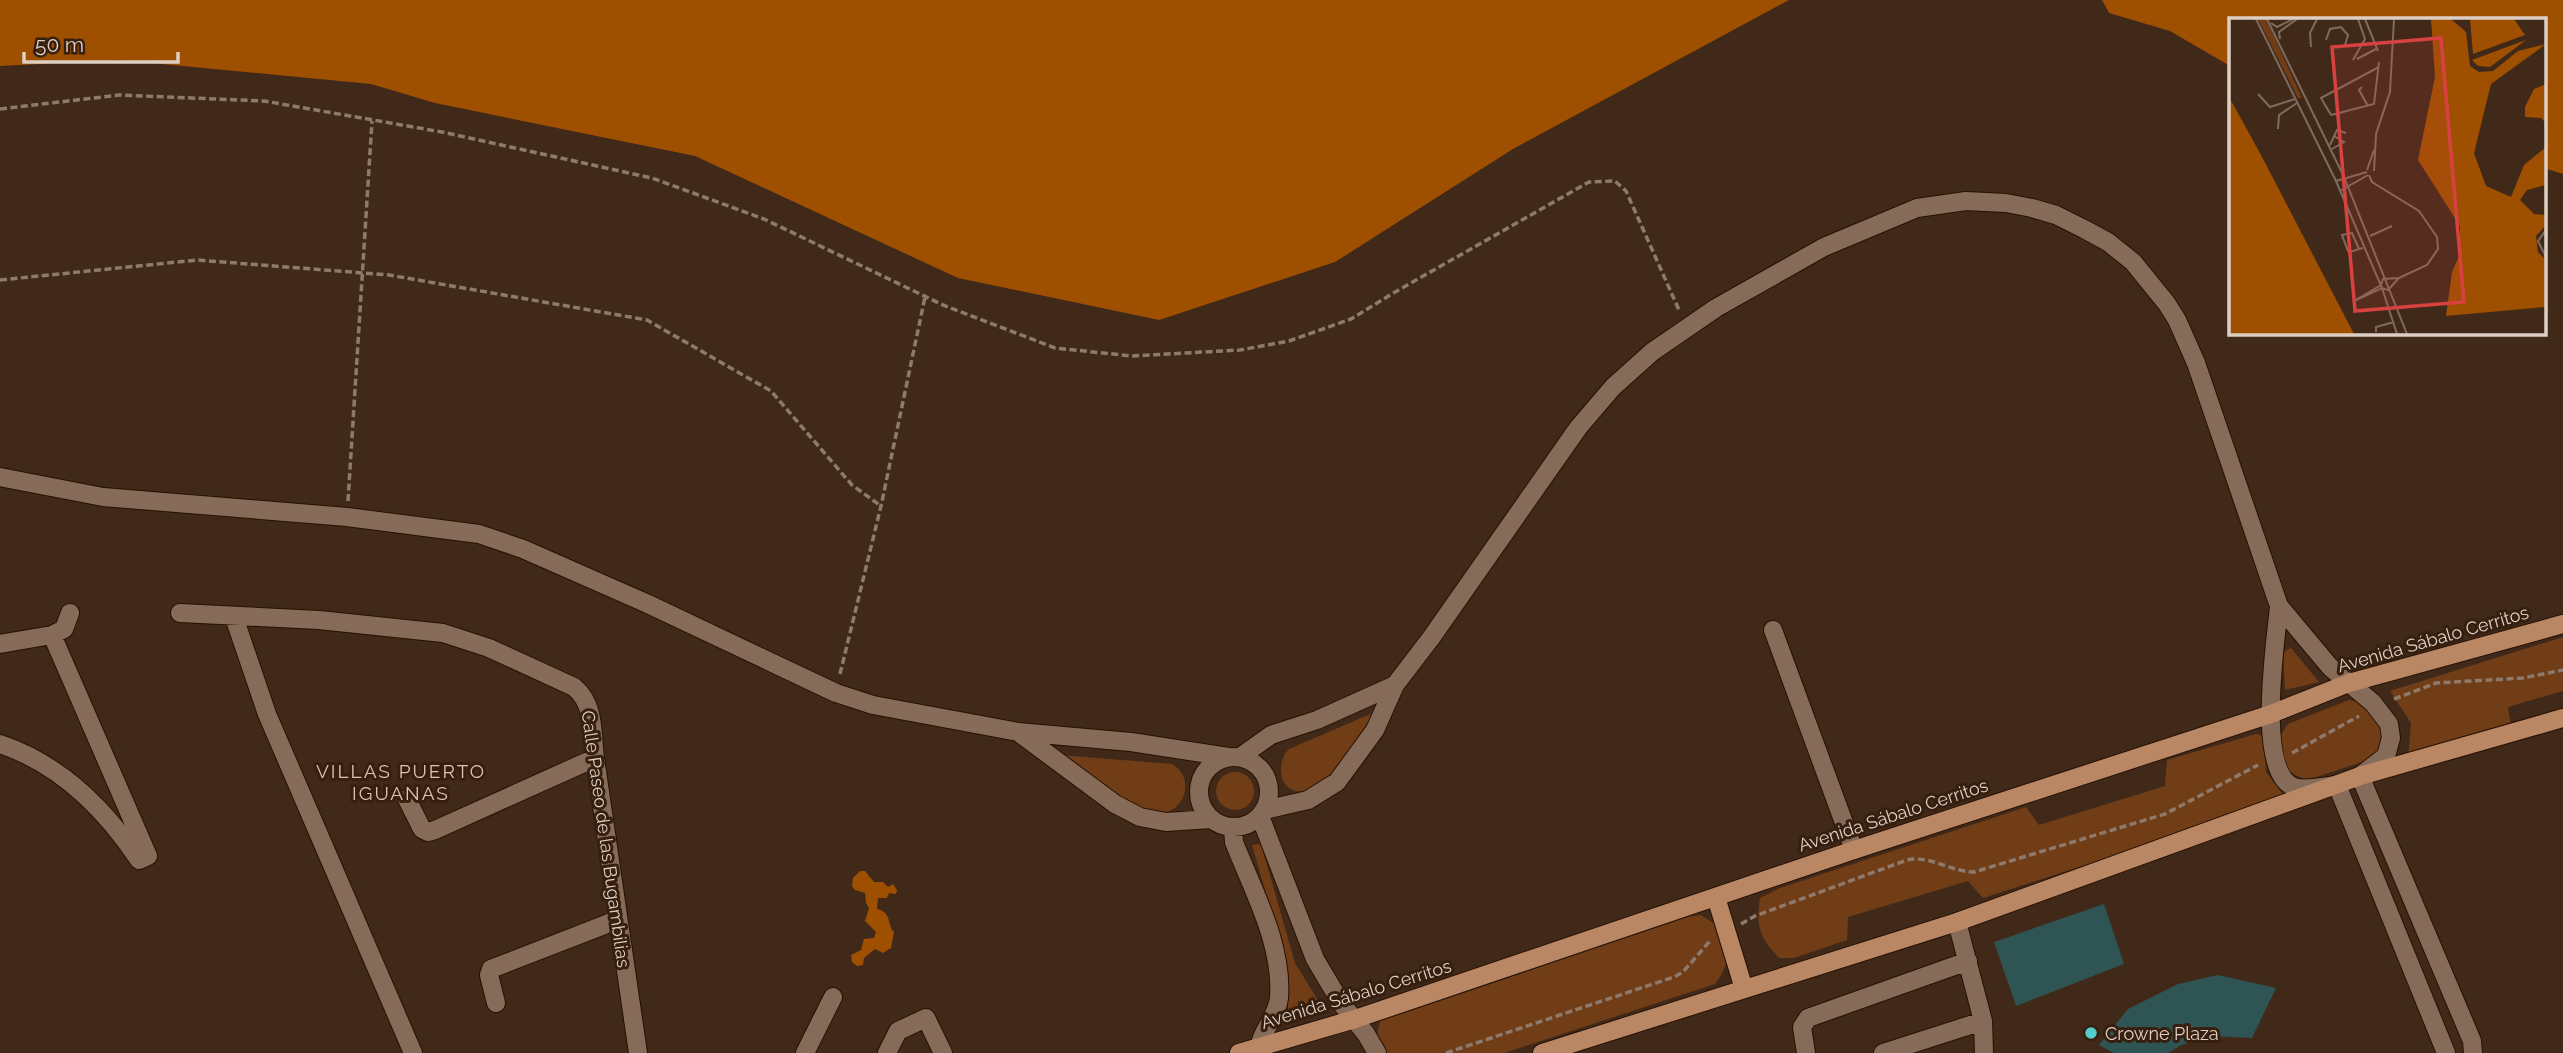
<svg xmlns="http://www.w3.org/2000/svg" width="2563" height="1053" font-family="Raleway,sans-serif">
<style>
.green{fill:#703d17}
.water{fill:#9f4f00}
.building{fill:#2e5554}
.lines{fill:none;stroke-linecap:round;stroke-linejoin:round}
.minor-casing{stroke:#261103;stroke-width:20}
.major-casing{stroke:#261103;stroke-width:20}
.path{stroke:#8d7a6d;stroke-width:3.5;stroke-dasharray:7 3.5;stroke-linecap:butt}
.minor{stroke:#876b59;stroke-width:18}
.major{stroke:#ba8765;stroke-width:18}
.poi-dot{fill:#52cdcc;stroke:#361f0f;stroke-width:2.5}
.labels{text-anchor:middle;dominant-baseline:central;stroke-width:6;stroke-linejoin:round;paint-order:stroke}
.street-label{font-size:18px;fill:#decfc5;stroke:#361f0f}
.poi-label{font-size:18px;fill:#decfc5;stroke:#361f0f;text-anchor:start}
.neighbourhood-label{font-size:19px;letter-spacing:2px;fill:#e0c1ae;stroke:#361f0f}
.inset-road{fill:none;stroke:#7f6b5e;stroke-width:2}
.view{fill:#d74140;fill-opacity:0.15;stroke:#d74140;stroke-width:3.5}
.inset-edge{fill:none;stroke:#decfc5;stroke-width:3.5}
</style>
<rect width="100%" height="100%" fill="#402919"/>
<path class="green" d="M2563,637V691L2508,707L2511,727L2408,758L2411,723L2390,691Z
M2291,648L2319,682L2285,690L2283,652Z
M2349,700L2362,703L2384,723L2383,746L2371,759L2307,780C2293,776 2274,762 2278,744C2279,737 2284,730 2288,724Z
M1373,713C1363,730 1342,771 1326,781C1321,785 1312,790 1306,791C1280,796 1274,764 1289,749Z
M2256,734L2264,736L2266,772L2282,793L2283,801L1983,898L1968,881L1848,917L1847,940L1794,958H1779C1759,937 1756,926 1760,898L1780,888L2026,807L2039,825L2165,786L2167,760Z
M1060,755L1172,764C1198,779 1183,818 1153,813C1121,807 1086,773 1060,755Z
M1216 791a19 19 0 1 1 38 0a19 19 0 1 1-38 0Z
M1261,844L1295,963L1324,1010L1288,1022V970L1252,845Z
M1701,915L1724,930C1728,953 1730,965 1715,984L1504,1053H1387L1377,1035L1380,1021L1688,917Z"/>
<path class="water" d="M0,0H1789L1513,149L1335,262L1159,320L958,278L695,156L435,103L371,84L120,60L0,66Z
M2102,0H2563V174L2544,168V19H2230V66L2170,31L2109,13Z
M860,871H865L874,882H883L888,887L893,884L897,890L896,894L889,893L887,898H878L877,909C893,913 886,924 894,932L891,948L883,953L875,949L864,958L863,965L857,966L852,962L851,955L861,950L864,939L874,938L876,932L865,921L869,908L866,903L865,893L855,890L852,886L853,878Z"/>
<path class="building" d="M2104,904L2124,964L2016,1006L1994,942Z
M2218,975L2276,988L2252,1038L2212,1036L2181,1045L2168,1053H2114L2099,1045L2128,1009L2178,984Z"/>
<g class="lines">
<g class="minor-casing">
<path id="minor" d="M0,477L103,497L347,517L479,534L523,549L648,604L836,693L873,705L1018,732L1131,742L1228,757
M2279,606C2276,640 2255,773 2294,787C2305,791 2325,786 2337,785L2446,1053
M180,613L319,620L443,633L489,648L574,687C595,704 592,733 595,758L638,1053
M234,617L267,714L413,1053
M1773,630L1854,850
M0,644L52,635L64,629L70,613
M1018,732L1115,804L1140,817L1166,822L1211,819
M0,744C60,764 105,809 139,860L148,856L52,635
M1199 792a35 35 0 1 1 70 0a35 35 0 1 1-70 0Z
M1240,757L1271,735L1317,720L1395,685
M407,799L422,829L428,832L435,830L595,758
M1265,810L1308,800L1337,782L1375,730L1395,685L1431,638L1578,428L1613,387L1652,352L1716,308L1824,247L1917,208L1966,201L2006,203L2032,208L2056,215L2084,229L2108,242L2133,262L2167,304L2177,320L2196,363L2279,606L2330,667L2373,703L2389,724L2391,738L2386,756L2360,776L2472,1041L2473,1053
M1260,816L1315,959L1341,1003L1366,1034L1377,1053
M1233,827L1234,842C1253,891 1283,944 1279,998C1277,1018 1258,1034 1259,1053
M1957,922L1983,1021L1984,1053
M496,1003L489,975L491,969L617,920
M805,1053L833,997
M887,1053L898,1031L926,1018L943,1053
M1806,1053L1802,1027L1808,1018L1968,961
M1883,1053L1983,1021"/>
</g>
<g class="major-casing">
<path id="major" d="M1716,897L1744,989
M1239,1053L1355,1019L1854,850L2271,714L2349,683L2563,624
M1542,1053L1957,922L2360,776L2563,718"/>
</g>
<path class="path" d="M0,109L119,95L264,101L442,132L652,178L764,219L943,305L1055,348L1132,356L1240,350L1289,341L1351,319L1395,292L1589,182L1615,181L1626,191L1679,310
M0,280L197,260L389,275L647,320L771,391L852,485L881,506
M348,501L372,121
M840,674L881,506L925,297
M2394,699L2436,683L2523,678L2563,670
M2292,753L2359,716
M1741,924L1755,916L1907,860C1930,855 1952,872 1974,872L2165,814L2258,765
M1446,1053L1674,977L1683,972L1710,941"/>
<use href="#minor" class="minor"/>
<use href="#major" class="major"/>
</g>
<circle class="poi-dot" cx="2091" cy="1033" r="7"/>
<g class="labels">
<g class="street-label">
<text transform="translate(2433 639) rotate(-16)">Avenida Sábalo Cerritos</text>
<text transform="translate(1893 815) rotate(-18)">Avenida Sábalo Cerritos</text>
<text transform="translate(606 839) rotate(82)">Calle Paseo de las Bugambilias</text>
<text transform="translate(1356 994) rotate(-17)">Avenida Sábalo Cerritos</text>
</g>
<g class="poi-label">
<text x="2105" y="1033">Crowne Plaza</text>
</g>
<g class="neighbourhood-label">
<text x="401" y="771">VILLAS PUERTO<tspan x="401" dy="22">IGUANAS</tspan></text>
</g>
</g>
<g transform="translate(2229 18)">
<rect width="317" height="317" fill="#402919"/>
<path d="M29,1H37L73,80H69Z" fill="#703d17"/>
<path d="M202,1H222L237,14L241,48L250,54L264,53L289,33L317,26L262,66L245,135L257,168L282,179L295,147L317,129V167L298,172L291,182L305,196L317,197V207L307,218L309,234L317,242V289L217,298L223,254L231,236V208L189,142L206,59ZM241,1H285L296,17L244,36ZM297,22L261,49L249,48L243,42ZM317,66V105L312,100L296,99V89L305,71ZM0,79L32,137L125,316H0Z" fill="#9f4f00"/>
<path class="inset-road" d="M27,1L107,163L153,270L168,316M38,1L115,159L178,316M136,1L149,33M42,5L48,9L64,1M51,21L50,14L68,1M97,22L101,11L112,9L119,17L116,27M82,29L81,15L88,1M128,41L147,31M124,42L136,21L129,1M133,69L130,72L139,88M29,76L41,89L66,81M102,97L145,86L150,44M102,97L92,80L150,49M49,111L50,97L68,85M101,127L108,112L117,115M103,131L115,124L105,118M138,152L145,132M145,153L147,116L161,74L165,1M140,157L143,164L190,193L208,219L209,231L198,247L170,260L154,261L152,267L125,283L153,270L159,272L170,260M107,163L138,154M111,173L139,157M317,212L309,223L317,239M141,218L163,208M130,231L123,215L113,217L119,233H124L130,231L134,230M147,314V309L165,304"/>
<path class="view" d="M212,20L235,284L126,293L103,29Z"/>
<rect width="317" height="317" class="inset-edge"/>
</g>
<path d="M24 52v10h154v-10" fill="none" stroke="#decfc5" stroke-width="3.5"/>
<text x="35" y="52" font-size="21" fill="#decfc5" stroke="#361f0f" stroke-width="5" paint-order="stroke">50 m</text>
</svg>
